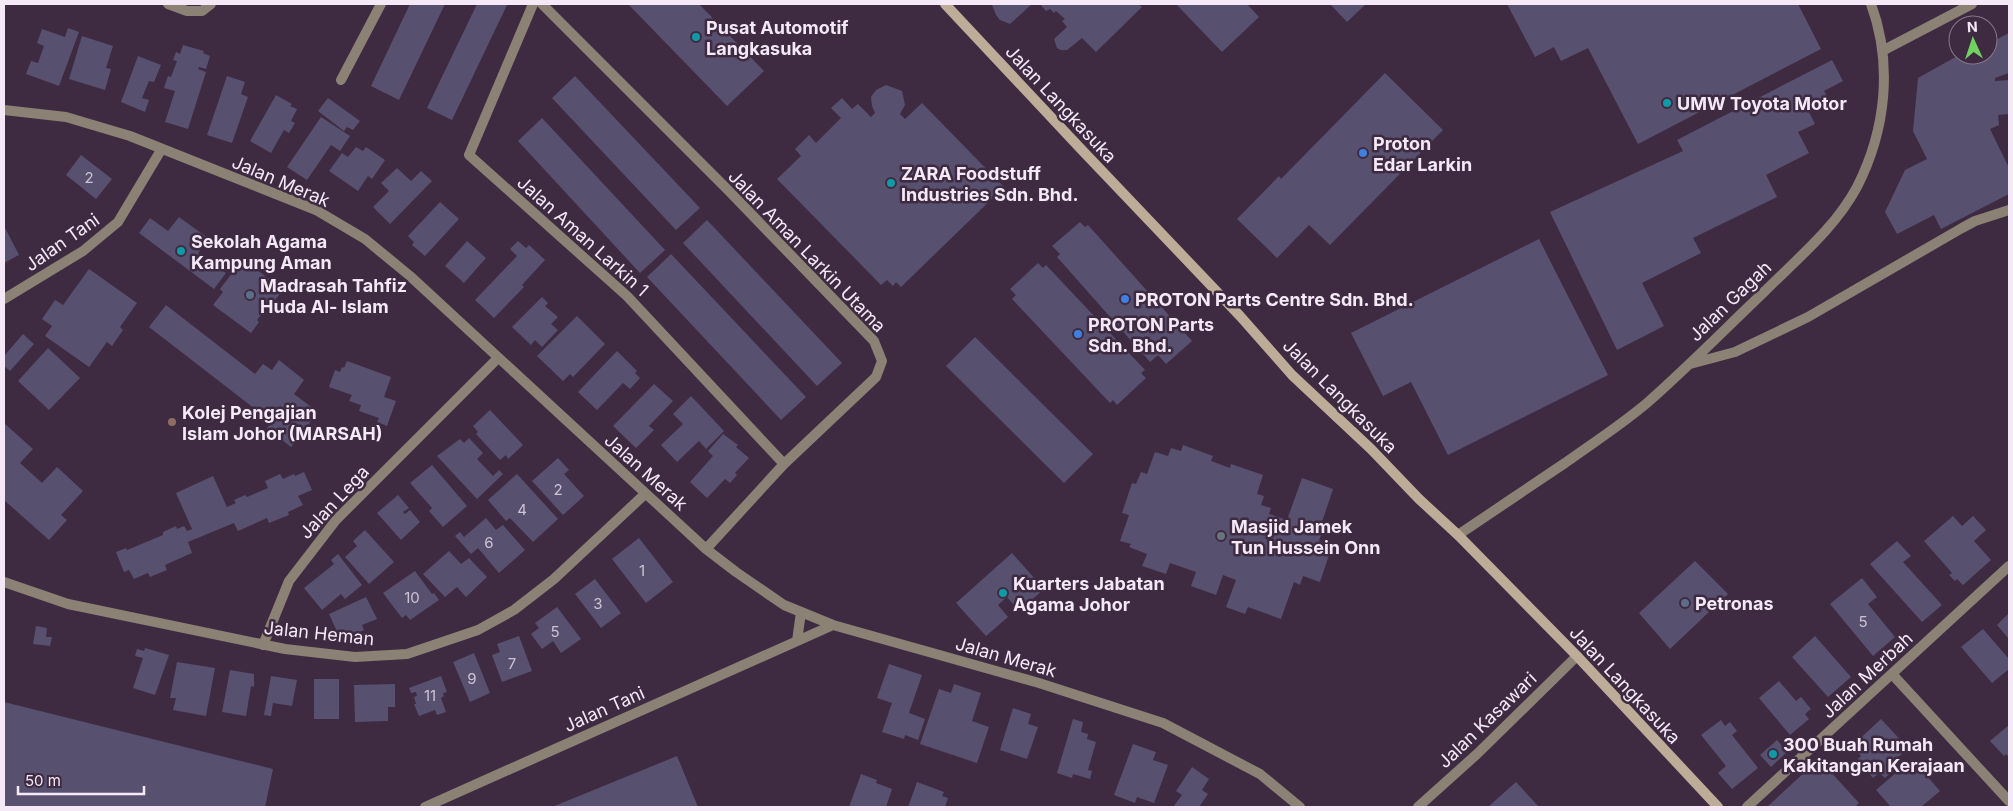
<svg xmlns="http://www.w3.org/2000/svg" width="2013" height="811" font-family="Inter,sans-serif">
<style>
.building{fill:#58506f}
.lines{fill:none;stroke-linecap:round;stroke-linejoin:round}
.street{stroke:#8b8174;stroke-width:10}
.secondary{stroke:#bdad98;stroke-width:10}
.culture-dot{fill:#0f9aa8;stroke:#3e2b42;stroke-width:2}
.shop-dot{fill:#3f7fe0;stroke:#3e2b42;stroke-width:2}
.service-dot{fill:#5c6f8a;stroke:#3e2b42;stroke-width:2}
.education-dot{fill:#8d6e63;stroke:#3e2b42;stroke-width:2}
.worship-dot{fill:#6b7280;stroke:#3e2b42;stroke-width:2}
.labels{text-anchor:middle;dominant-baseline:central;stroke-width:5;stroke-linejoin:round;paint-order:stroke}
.number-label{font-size:15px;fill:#cec3d6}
.poi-label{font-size:18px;font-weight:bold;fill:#f5e9f8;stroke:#3e2b42;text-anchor:start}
.street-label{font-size:18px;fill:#f5e9f8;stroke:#3e2b42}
</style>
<rect width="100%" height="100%" fill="#3e2b42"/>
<path class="building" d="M410,4H445L399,100L371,86Z
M477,4L507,5L452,120L427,108Z
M628,4H699L764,71L727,106Z
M993,4H1032L1010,24L1000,20L996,15L992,5Z
M1040,4H1138L1142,7L1096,52L1082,38L1067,50H1061L1057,48L1054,39L1067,27L1062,21L1065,19L1056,11L1054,13L1050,9L1046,11Z
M1176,4H1247L1259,17L1222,52Z
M1330,4H1366L1347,22Z
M1507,4H1798L1821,49L1638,144L1588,48L1561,61L1554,47L1535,57Z
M68,28L79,32L59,86L26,74L31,61L38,63L44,46L37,43L42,29L65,37Z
M2009,33V73L1995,78V81L2009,80V114L1998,115L1999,125L1990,129L2009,168V194L1941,229L1934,215L1897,234L1885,212L1905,170L1927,159L1913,131L1918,78L1959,55H1988V44Z
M82,36L113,46L106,68L111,69L105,90L69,79Z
M183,45L204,51L203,53L210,56L206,69L199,67L198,69L206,72L188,129L165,122L175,91L164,88L168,76L171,77L177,61L173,60L176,52L180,54Z
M138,56L161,65L154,82L149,81L142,98L149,100L145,112L121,102Z
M1832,60L1843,81L1824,91L1830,102L1809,112L1815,124L1798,132L1809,153L1766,175L1777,197L1693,238L1701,253L1642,283L1664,326L1617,350L1550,212L1683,151L1677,140Z
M1385,73L1443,130L1330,245L1309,225L1277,258L1237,219L1279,176L1281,179Z
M227,76L245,82L241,94L248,97L232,143L207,135Z
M575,76L700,208L676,230L552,98Z
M886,85L902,91L905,105L900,114L905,119L922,103L1004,187L901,287L896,282L893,286L887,280L881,285L777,179L801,156L795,149L809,135L816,143L841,118L831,108L842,98L852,109L858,104L871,117L875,113L872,106L871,97L876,90Z
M276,95L292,104L290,106L297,109L291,121L295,123L289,133L284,130L271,153L250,141Z
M328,98L360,121L353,130L347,127L344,131L318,111Z
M321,117L350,136L340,151L331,145L307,180L287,167Z
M542,118L665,250L640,273L518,141Z
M356,147L363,151L366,147L385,160L372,179L368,176L358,191L329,171L342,153L348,157Z
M81,155L112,179L96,199L66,175Z
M397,168L411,181L421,171L432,181L390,224L373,207L389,191L381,183Z
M440,202L459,219L425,256L412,245L414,242L408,236Z
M179,217L212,241L206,249L203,247L198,253L226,273L214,289L139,233L150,218L168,231Z
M707,220L842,363L817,386L683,243Z
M1080,222L1085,227L1088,225L1192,341L1166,364L1158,355L1150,362L1057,257L1060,254L1052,246Z
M4,226L19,255L4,263Z
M1539,239L1608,375L1448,455L1411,382L1383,396L1351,333Z
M467,241L486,258L464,283L445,266Z
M518,241L526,248L529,245L545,260L522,285L524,287L494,318L475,300L517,256L510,249Z
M671,254L806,397L781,420L647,277Z
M243,259L283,290L275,300L273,299L257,320L259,322L251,333L213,305L223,292L220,289Z
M1038,263L1043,268L1046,265L1145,370L1141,373L1146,378L1117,405L1113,400L1110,403L1012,299L1016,295L1010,289Z
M89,269L137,303L120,327L123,330L112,346L107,342L89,367L45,336L52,326L42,319L55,300L63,305Z
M542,297L548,303L545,306L558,317L551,324L558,330L542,347L535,340L531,345L512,327Z
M166,305L255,374L263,364L272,370L279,360L304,380L294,394L318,412L291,447L267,428L272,422L149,327Z
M577,316L605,344L573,377L570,374L563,381L537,356Z
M23,334L34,344L10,371L4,366V356Z
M975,337L1093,454L1064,483L946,366Z
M48,348L80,378L49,410L18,381Z
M617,351L637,371L635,373L640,378L630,389L623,383L597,410L578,392Z
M347,361L391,377L384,397L396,401L387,426L377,422L379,418L359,411L361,405L349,401L352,395L329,387L335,370L340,372L342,367L344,368Z
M654,384L673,401L649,426L654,430L636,448L613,426Z
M691,396L724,431L706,449L699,441L677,462L661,445L683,424L673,414Z
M490,410L523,445L508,459L506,455L500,460L476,434L478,432L473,426Z
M4,423L33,449L20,463L42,483L57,467L83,491L61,515L67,520L49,540L4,500Z
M723,434L738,445L736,447L749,458L735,473L737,475L730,483L725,479L707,498L690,482L713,456L708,451Z
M469,438L483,453L477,459L493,476L499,470L503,474L477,499L437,456L460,439L464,443Z
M1183,445L1213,456L1211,461L1230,468L1231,464L1263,475L1257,494L1264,496L1261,505L1271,508L1269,514L1287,520L1302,478L1333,489L1319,531L1322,532L1319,541L1332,546L1320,582L1303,576L1300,585L1294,582L1281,619L1248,607L1245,614L1226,607L1236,580L1223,575L1216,595L1191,586L1196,572L1170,563L1166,574L1142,566L1147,554L1129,547L1131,544L1120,541L1129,515L1122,513L1132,483L1136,484L1141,472L1147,474L1155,452L1168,456L1171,448L1181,451Z
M558,458L569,470L564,474L584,496L563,515L532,481Z
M432,465L467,506L443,527L429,511L432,508L410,483Z
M304,472L312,490L298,496L303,505L288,512L289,515L269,523L267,518L238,531L234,523L188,542L192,553L165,565L167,570L150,577L148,573L134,579L129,570L124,572L116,552L126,548L127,550L163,535V532L176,526L177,529L184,526L187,531L192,529L176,493L213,476L227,507L236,503L234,500L245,495L247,497L268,488L265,481L280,474L283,479L294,474L295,476Z
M517,474L558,519L533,542L510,518L506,521L488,500Z
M398,495L409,508L403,512L405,514L410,510L420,522L401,540L377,513Z
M1953,516L1962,526L1973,516L1986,530L1974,541L1991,560L1963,585L1957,579L1955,581L1949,575L1952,573L1924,541Z
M486,518L496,530L503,525L525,550L499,573L478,548L471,554L455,536L460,532L464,537Z
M365,530L394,562L369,584L345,557L357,546L353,541Z
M639,538L673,582L646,603L612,559Z
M1897,541L1911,556L1903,562L1942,605L1922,622L1870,564Z
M449,551L461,564L469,558L487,577L466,597L457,587L445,597L423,574Z
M1012,553L1044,589L1019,611L1007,597L998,605L1008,617L986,636L956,603Z
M338,554L362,585L345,599L341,594L322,610L304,588L334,564L331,560Z
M1695,561L1728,594L1670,649L1639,613Z
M415,571L432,594L434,593L439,600L410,620L406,615L402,618L383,593Z
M1862,578L1877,597L1868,604L1895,637L1873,656L1830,604Z
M595,579L621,613L601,628L575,594Z
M366,597L377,619L362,625L364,630L349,637L347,633L339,636L329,614Z
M557,607L581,639L561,653L553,641L542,649L531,634L539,628L535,623Z
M2009,613V639L1997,625Z
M36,626L47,628L46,637H52L50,646L33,644Z
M1983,629L2009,659V669L1992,683L1961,647Z
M519,636L532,671L502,682L492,655L500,652L497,644Z
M1815,636L1851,677L1828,697L1792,657Z
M145,648L169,655L155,695L133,688L143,658L135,656L137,649L144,651Z
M474,653L490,693L470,702L453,662Z
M177,662L215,668L206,716L173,710L176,698H170Z
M889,664L922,675L909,713L925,719L918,740L905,735L904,739L882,732L892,703L877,698Z
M230,670L254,674V687L251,686L246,716L222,712Z
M271,676L297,680L292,706L273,703L271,716L264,715Z
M441,676L447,692L443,693L444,696L441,698L446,712L437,715L435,710L419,716L414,704H416L414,697L417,696L416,692L411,693L409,688Z
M314,679H339V719H314Z
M1779,681L1796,701L1801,697L1811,709L1805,714L1809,719L1790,735L1759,698Z
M395,684V707H388V721L355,722L354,685Z
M954,684L981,693L972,721L989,727L977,763L920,744L939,689L951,693Z
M4,702L273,769L265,807H4Z
M1013,708L1031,714L1028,724L1038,727L1027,759L1000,750Z
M1073,719L1083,722L1081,732L1088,734L1087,739L1096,742L1088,770L1092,771L1090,779L1073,774L1072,778L1057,773Z
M1881,719L1908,748L1889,766L1893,771L1885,778L1879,773L1873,778L1857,760L1861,756L1852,746Z
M1721,720L1725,726L1730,722L1737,731L1732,735L1758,768L1732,789L1718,773L1726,766L1701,735Z
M2009,725V757L2006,754L2004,756L1990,741Z
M1777,740L1787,752L1771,767L1760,755Z
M1133,744L1156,752L1153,760L1168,765L1154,803L1137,797L1135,803L1114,795Z
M677,756L698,807H552Z
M1819,759L1859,803L1855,807H1767Z
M1912,759L1940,791L1921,807H1891L1876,790Z
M1192,767L1209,779L1202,790L1208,794L1199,807H1173L1182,795L1176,791Z
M861,774L877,780L876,783L892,789L886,807H849Z
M917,782L944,792L942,796L948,798L945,807H908Z
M1516,782L1539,807H1488Z"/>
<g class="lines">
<path class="street" d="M168,4L187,11H202L211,4
M533,4L469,155L627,296L784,464
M542,4L727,189L874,341L882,361L876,377L784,464L706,549
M1884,50L1972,4
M341,80L381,4
M4,110L66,117L130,136L316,210L365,239L410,276L706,549L736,572L784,605L833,625L1039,683L1163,723L1260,774L1300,807
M4,299L83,251L118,222L161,150
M1690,364L1735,352L1808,317L1962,228L1975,221L2009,210
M1458,535C1494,511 1529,487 1565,463C1593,443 1621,425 1647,403C1688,367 1726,328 1765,291C1798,258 1835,228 1857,187C1886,130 1893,64 1871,4
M4,582L68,604L285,649L355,657L407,654L478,630L514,610L554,579L645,494
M797,641L801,612
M263,645L289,581L336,520L498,358
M1892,674L2009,801
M425,807L833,625
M1418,807L1477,754L1577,656
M1747,807L2009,566"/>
<path class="secondary" d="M945,4L1080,148L1240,316L1292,375L1371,449L1419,499L1458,535L1577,656L1718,807"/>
</g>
<g class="culture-dot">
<circle cx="696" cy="37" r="5"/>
<circle cx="1667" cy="103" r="5"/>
<circle cx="891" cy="183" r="5"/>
<circle cx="181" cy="251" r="5"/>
<circle cx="1003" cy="593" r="5"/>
<circle cx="1773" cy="754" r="5"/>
</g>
<g class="shop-dot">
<circle cx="1363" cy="153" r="5"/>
<circle cx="1125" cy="299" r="5"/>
<circle cx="1078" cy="334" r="5"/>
</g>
<g class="service-dot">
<circle cx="250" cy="295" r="5"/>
<circle cx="1685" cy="603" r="5"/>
</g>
<circle class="education-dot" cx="172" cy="422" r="5"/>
<circle class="worship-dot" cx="1221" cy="536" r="5"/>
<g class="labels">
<g class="number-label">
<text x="89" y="177">2</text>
<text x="558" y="489">2</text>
<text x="522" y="509">4</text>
<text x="489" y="542">6</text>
<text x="642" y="570">1</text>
<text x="412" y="597">10</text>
<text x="598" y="603">3</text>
<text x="1863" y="621">5</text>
<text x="555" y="631">5</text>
<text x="512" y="663">7</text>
<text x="472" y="678">9</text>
<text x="430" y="695">11</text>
</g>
<g class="poi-label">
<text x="706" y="27">Pusat Automotif<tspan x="706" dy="21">Langkasuka</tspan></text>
<text x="1677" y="103">UMW Toyota Motor</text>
<text x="1373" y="143">Proton<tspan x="1373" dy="21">Edar Larkin</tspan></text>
<text x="901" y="173">ZARA Foodstuff<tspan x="901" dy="21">Industries Sdn. Bhd.</tspan></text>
<text x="191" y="241">Sekolah Agama<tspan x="191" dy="21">Kampung Aman</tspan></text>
<text x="260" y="285">Madrasah Tahfiz<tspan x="260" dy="21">Huda Al- Islam</tspan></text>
<text x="1135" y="299">PROTON Parts Centre Sdn. Bhd.</text>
<text x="1088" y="324">PROTON Parts<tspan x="1088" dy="21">Sdn. Bhd.</tspan></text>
<text x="182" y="412">Kolej Pengajian<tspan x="182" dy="21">Islam Johor (MARSAH)</tspan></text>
<text x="1231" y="526">Masjid Jamek<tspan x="1231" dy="21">Tun Hussein Onn</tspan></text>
<text x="1013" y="583">Kuarters Jabatan<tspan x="1013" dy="21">Agama Johor</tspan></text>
<text x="1695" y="603">Petronas</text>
<text x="1783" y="744">300 Buah Rumah<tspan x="1783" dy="21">Kakitangan Kerajaan</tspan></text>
</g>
<g class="street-label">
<text transform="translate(1061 104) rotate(47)">Jalan Langkasuka</text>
<text transform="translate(281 181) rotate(23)">Jalan Merak</text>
<text transform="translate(583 236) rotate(42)">Jalan Aman Larkin 1</text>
<text transform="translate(62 242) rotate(-35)">Jalan Tani</text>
<text transform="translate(807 251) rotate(46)">Jalan Aman Larkin Utama</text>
<text transform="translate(1730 301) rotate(-44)">Jalan Gagah</text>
<text transform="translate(1340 396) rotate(45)">Jalan Langkasuka</text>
<text transform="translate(646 472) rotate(42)">Jalan Merak</text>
<text transform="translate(334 502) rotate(-47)">Jalan Lega</text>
<text transform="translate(319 633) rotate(6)">Jalan Heman</text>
<text transform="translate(1006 657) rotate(16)">Jalan Merak</text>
<text transform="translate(1867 675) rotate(-43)">Jalan Merbah</text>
<text transform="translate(1625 685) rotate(47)">Jalan Langkasuka</text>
<text transform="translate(604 709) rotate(-24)">Jalan Tani</text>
<text transform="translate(1487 720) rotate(-44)">Jalan Kasawari</text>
</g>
</g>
<rect width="2013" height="811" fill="none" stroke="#f5e9f8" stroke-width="10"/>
<g transform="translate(1973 40) rotate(357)"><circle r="24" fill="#3e2b42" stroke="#87778b"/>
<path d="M0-4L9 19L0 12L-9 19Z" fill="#70d35f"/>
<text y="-8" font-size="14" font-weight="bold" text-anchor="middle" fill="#f5e9f8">N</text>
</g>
<path d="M18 786v8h126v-8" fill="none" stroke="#f5e9f8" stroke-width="2.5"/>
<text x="25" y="786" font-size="15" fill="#f5e9f8" stroke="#3e2b42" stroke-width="4" paint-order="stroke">50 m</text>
</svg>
